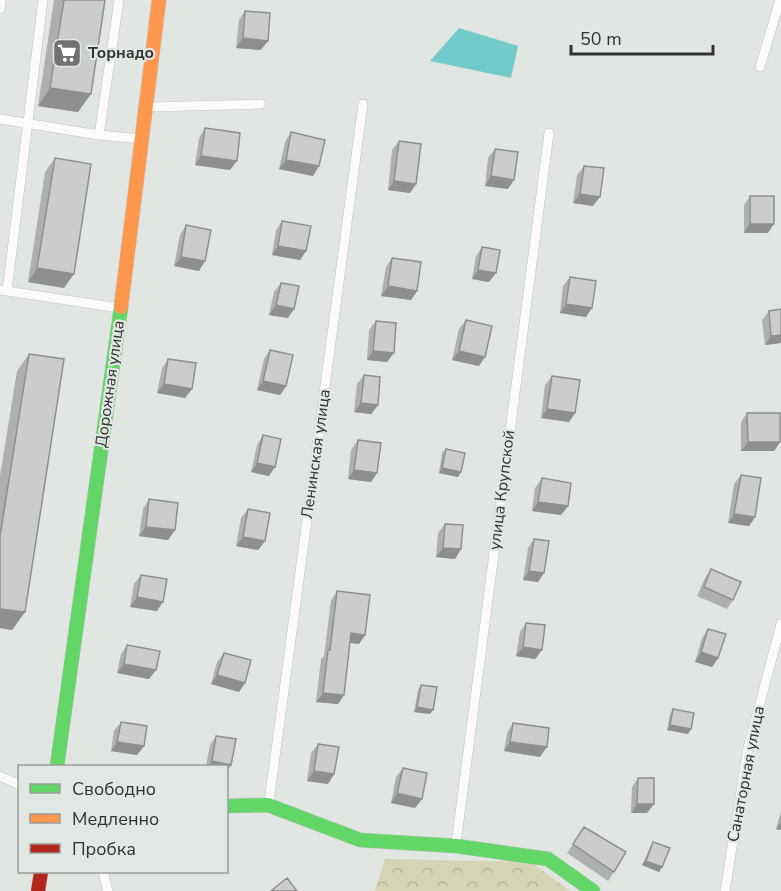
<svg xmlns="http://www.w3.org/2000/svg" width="781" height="891" font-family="'Nunito Sans',sans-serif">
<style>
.forest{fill:url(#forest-crowns)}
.water{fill:#73cbc9}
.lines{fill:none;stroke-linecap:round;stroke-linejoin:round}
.lane-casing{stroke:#c0c3c1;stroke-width:10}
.fast-casing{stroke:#c0c3c1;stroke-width:15}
.slow-casing{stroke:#c0c3c1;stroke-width:15}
.jam-casing{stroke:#c0c3c1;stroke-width:15}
.lane{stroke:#fbfbfb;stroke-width:9}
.fast{stroke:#63d668;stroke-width:14}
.slow{stroke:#ff974d;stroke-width:14}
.jam{stroke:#b3261e;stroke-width:14}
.wall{fill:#aeb0af}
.shaded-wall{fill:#8d908e}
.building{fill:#cacdcb;stroke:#8d908e;stroke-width:1.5}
.labels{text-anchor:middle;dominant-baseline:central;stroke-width:4.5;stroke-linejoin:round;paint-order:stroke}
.poi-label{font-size:16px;font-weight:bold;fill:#313331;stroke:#e1e7e2;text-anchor:start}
.street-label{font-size:16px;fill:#313331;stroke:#e1e7e2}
</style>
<defs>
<pattern id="forest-crowns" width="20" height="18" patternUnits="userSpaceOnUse" patternTransform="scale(1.5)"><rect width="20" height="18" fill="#d6d5b3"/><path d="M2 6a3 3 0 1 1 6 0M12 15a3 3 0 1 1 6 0" fill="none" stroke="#b8b79a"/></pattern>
</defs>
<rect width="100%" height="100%" fill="#e2e6e3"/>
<path class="forest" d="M385,859L531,862L570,891H375Z"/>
<path class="water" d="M459,28L518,46L511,78L430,61Z"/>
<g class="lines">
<g class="lane-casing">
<path id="lane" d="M119,0L99,135L140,139
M0,9L1,0
M760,67L780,0
M149,107L261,104
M0,119L99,135
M0,290L119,308
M7,291L43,0
M0,776L20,785
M269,802L363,104
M456,844L549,133
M103,872L108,891
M725,891L748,748L781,624"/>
</g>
<g class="fast-casing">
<path id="fast" d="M57,766L121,307
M226,806L268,805L360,840L456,846L548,859L593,891"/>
</g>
<g class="slow-casing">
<path id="slow" d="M121,307L159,0"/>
</g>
<g class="jam-casing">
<path id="jam" d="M38,891L41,872"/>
</g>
<use href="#lane" class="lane"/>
<use href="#fast" class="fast"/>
<use href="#slow" class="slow"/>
<use href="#jam" class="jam"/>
</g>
<path class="wall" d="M54,0H105L78,112L38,106Z
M245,11L261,50L236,48L239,20Z
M205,128L230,170L195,165L199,138Z
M291,132L319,166L313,176L279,169L285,142Z
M399,141L416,184L410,193L388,190L392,150Z
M495,149L508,189L485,186L488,158Z
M55,158L64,288L28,282L45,172Z
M584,166L593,206L573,203L577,175Z
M750,196L768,233H744V205Z
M282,221L306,251L300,260L272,255L276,230Z
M186,225L199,271L174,266L180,235Z
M482,247L489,282L472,279L476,256Z
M392,258L417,291L411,300L381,296L386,267Z
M570,277L586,317L560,313L563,286Z
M281,283L288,318L269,315L274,292Z
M781,309V343L765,345L762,320L769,311Z
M466,320L479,366L452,360L459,329Z
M376,321L387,362L367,360L369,330Z
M270,350L286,386L280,395L257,390L264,359Z
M29,354L25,612L12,630L0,628V476L17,371Z
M168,359L192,389L185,398L157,393L162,368Z
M364,375L378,405L371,414L354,412L357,384Z
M552,376L575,413L569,422L541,418L545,385Z
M747,413L780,442L774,451H741V422Z
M263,435L269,476L251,472L257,445Z
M358,440L377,473L371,482L348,479L351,450Z
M446,449L461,472L458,477L439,473L442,453Z
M741,475L755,517L749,526L728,523L734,484Z
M542,478L568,506L561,515L532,511L535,488Z
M149,499L175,530L168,540L139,536L143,509Z
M248,509L265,541L258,550L236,546L241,518Z
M445,524L461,549L455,559L436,557L438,533Z
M534,539L538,582L523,580L528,548Z
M711,569L733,600L727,609L697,596L705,578Z
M141,575L157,611L130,607L134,584Z
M337,591L365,635L359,644L350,643L344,695L338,704L316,702L321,659L324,656L331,600Z
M526,623L542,650L535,659L516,656L520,632Z
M708,629L718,658L712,667L695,662L702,638Z
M127,645L156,670L149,679L117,673L121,654Z
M224,653L245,683L239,692L211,684L217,662Z
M421,685L433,710L430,714L414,712L418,690Z
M673,709L691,729L688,734L667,730L670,714Z
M121,722L144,746L137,755L111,751L114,731Z
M513,723L540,757L504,751L507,733Z
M216,736L231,765L226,772V766H206L210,745Z
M318,744L334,774L328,784L307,781L311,753Z
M403,768L415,808L391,803L396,777Z
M638,778L647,813H631L632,787Z
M781,811V830L776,829Z
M584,827L614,872L608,881L567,853Z
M653,842L662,867L659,872L642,865L650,847Z"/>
<path class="shaded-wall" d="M243,38L268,41L261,50L236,48Z
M50,88L91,94L78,112L38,106Z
M201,156L237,161L230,170L195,165Z
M286,160L319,166L313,176L279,169Z
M491,176L514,180L508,189L485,186Z
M394,181L416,184L410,193L388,190Z
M580,194L600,197L593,206L573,203Z
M750,224H774L768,233H744Z
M278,246L306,251L300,260L272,255Z
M181,257L205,261L199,271L174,266Z
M37,268L74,274L64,288L28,282Z
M478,270L496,273L489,282L472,279Z
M388,286L417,291L411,300L381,296Z
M566,304L592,308L586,317L560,313Z
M276,305L294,309L288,318L269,315Z
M781,335V343L765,345L771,336Z
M373,351L394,353L387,362L367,360Z
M459,351L485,357L479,366L452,360Z
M263,381L286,386L280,395L257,390Z
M164,384L192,389L185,398L157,393Z
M361,403L378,405L371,414L354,412Z
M547,409L575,413L569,422L541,418Z
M748,442H780L774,451H741Z
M257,463L275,467L269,476L251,472Z
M442,468L461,472L458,477L439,473Z
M354,470L377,473L371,482L348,479Z
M538,502L568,506L561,515L532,511Z
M734,514L755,517L749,526L728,523Z
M146,527L175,530L168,540L139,536Z
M243,537L265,541L258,550L236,546Z
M443,548L461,549L455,559L436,557Z
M529,571L544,573L538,582L523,580Z
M137,597L163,602L157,611L130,607Z
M0,609L25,612L12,630L0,628Z
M351,633L365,635L359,644L344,642Z
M523,647L542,650L535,659L516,656Z
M701,652L718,658L712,667L695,662Z
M124,664L156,670L149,679L117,673Z
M217,675L245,683L239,692L211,684Z
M323,693L344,695L338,704L316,702Z
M417,707L433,710L430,714L414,712Z
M670,725L691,729L688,734L667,730Z
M117,742L144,746L137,755L111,751Z
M510,742L547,747L540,757L504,751Z
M212,761L231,765L226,772V766H208Z
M314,771L334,774L328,784L307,781Z
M397,793L422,799L415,808L391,803Z
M637,804H654L647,813H631Z
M781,822V830L776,829Z
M646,861L662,867L659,872L642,865Z"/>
<path class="building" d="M64,0H105L91,94L50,88Z
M245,11L270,13L268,41L243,38Z
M205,128L240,133L237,161L201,156Z
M291,132L325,140L319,166L286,160Z
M399,141L421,144L416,184L394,181Z
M495,149L518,152L514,180L491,176Z
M55,158L91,164L74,274L37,268Z
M584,166L604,168L600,197L580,194Z
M750,196H774V224H750Z
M282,221L311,226L306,251L278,246Z
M186,225L211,230L205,261L181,257Z
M482,247L500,250L496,273L478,270Z
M392,258L421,262L417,291L388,286Z
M570,277L596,281L592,308L566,304Z
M281,283L299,286L294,309L276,305Z
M781,309V335L771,336L769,311Z
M466,320L492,326L485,357L459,351Z
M376,321L396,323L394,353L373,351Z
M270,350L293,355L286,386L263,381Z
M29,354L64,359L25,612L0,609V536Z
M168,359L196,363L192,389L164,384Z
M364,375L380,377L378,405L361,403Z
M552,376L580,380L575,413L547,409Z
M747,413H780V442H748Z
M263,435L281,439L275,467L257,463Z
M358,440L381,443L377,473L354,470Z
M446,449L465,453L461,472L442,468Z
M741,475L761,478L755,517L734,514Z
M542,478L571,483L568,506L538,502Z
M149,499L178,503L175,530L146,527Z
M248,509L270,513L265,541L243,537Z
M445,524L463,525L461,549L443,548Z
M534,539L549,541L544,573L529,571Z
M711,569L741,582L733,600L704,587Z
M141,575L167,579L163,602L137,597Z
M337,591L370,595L365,635L351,633L344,695L323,693L328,650H330Z
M526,623L545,625L542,650L523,647Z
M708,629L726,634L718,658L701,652Z
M127,645L160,651L156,670L124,664Z
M224,653L251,660L245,683L217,675Z
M421,685L437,687L433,710L417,707Z
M673,709L694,713L691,729L670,725Z
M121,722L147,726L144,746L117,742Z
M513,723L549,728L547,747L510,742Z
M216,736L236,739L231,765L212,761Z
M318,744L339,747L334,774L314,771Z
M403,768L427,773L422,799L397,793Z
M638,778H654V804H637Z
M584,827L626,852L614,872L573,844Z
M653,842L670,848L662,867L646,861Z
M287,878L297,891H271Z"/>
<defs>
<g id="supermarket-square" transform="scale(1.5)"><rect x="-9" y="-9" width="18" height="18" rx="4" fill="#6f726f" stroke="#e1e7e2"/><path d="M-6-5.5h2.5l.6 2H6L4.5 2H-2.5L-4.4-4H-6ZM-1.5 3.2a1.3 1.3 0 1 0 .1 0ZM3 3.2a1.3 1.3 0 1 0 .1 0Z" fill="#fff"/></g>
</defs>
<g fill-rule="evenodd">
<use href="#supermarket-square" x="67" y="53"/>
</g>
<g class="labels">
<g class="poi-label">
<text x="88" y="53">Торнадо</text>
</g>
<g class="street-label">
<text transform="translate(110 384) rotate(-82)">Дорожная улица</text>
<text transform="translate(316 454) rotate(-82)">Ленинская улица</text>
<text transform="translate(502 490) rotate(-83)">улица Крупской</text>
<text transform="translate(746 774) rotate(-79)">Санаторная улица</text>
</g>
</g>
<rect x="18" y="765" width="210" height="108" fill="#e1e7e2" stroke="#9b9f9b" stroke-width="1.5"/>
<rect x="30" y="784" width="30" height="9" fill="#63d668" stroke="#9b9f9b" stroke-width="1.5"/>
<text x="72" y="795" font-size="18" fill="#313331">Свободно</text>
<rect x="30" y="814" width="30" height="9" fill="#ff974d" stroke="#9b9f9b" stroke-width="1.5"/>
<text x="72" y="825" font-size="18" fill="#313331">Медленно</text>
<rect x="30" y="844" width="30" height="9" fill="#b3261e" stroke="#9b9f9b" stroke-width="1.5"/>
<text x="72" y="855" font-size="18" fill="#313331">Пробка</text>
<path d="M571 45v9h142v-9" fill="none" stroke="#313331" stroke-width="3"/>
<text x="580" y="45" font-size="18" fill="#313331" stroke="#e1e7e2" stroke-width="4.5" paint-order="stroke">50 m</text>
</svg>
